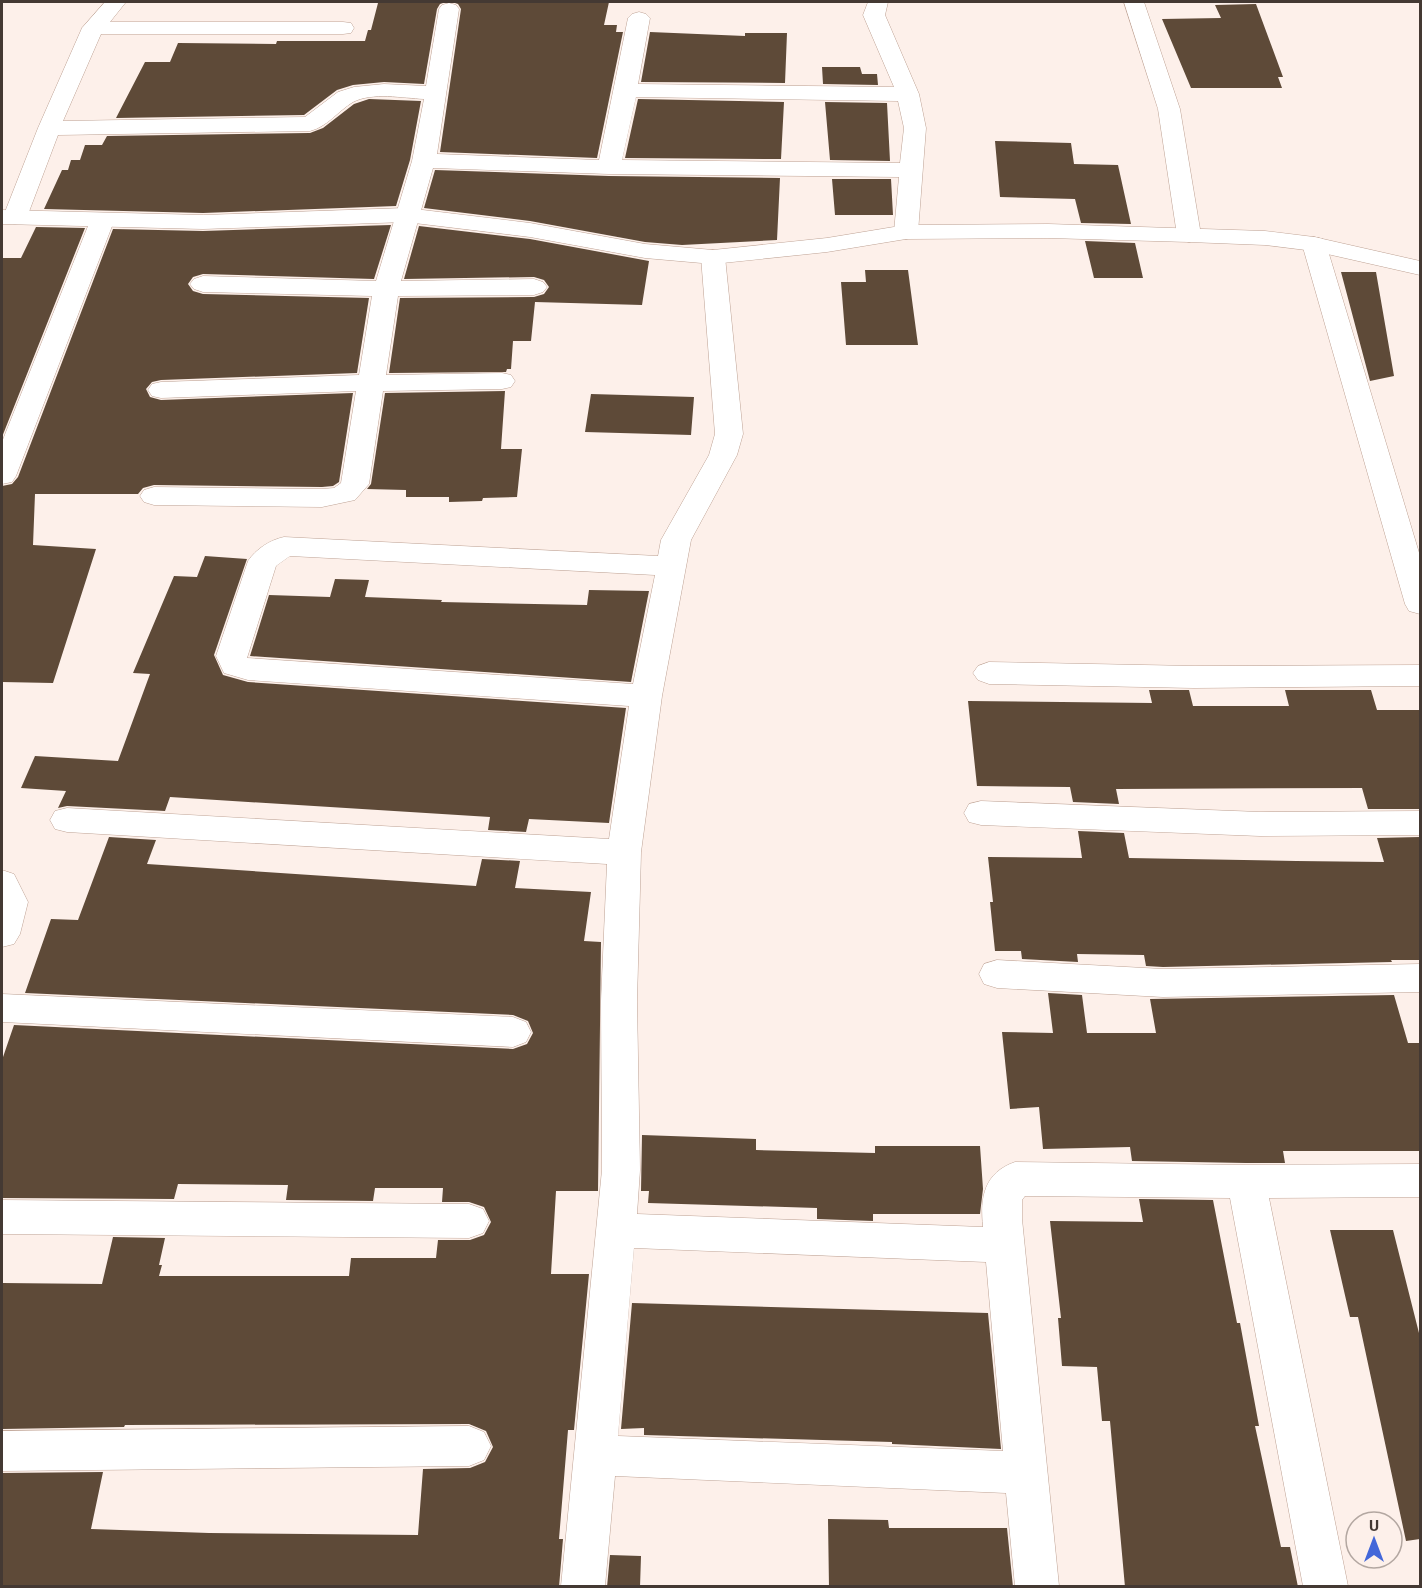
<svg xmlns="http://www.w3.org/2000/svg" width="1422" height="1588" font-family="Barlow,sans-serif">
<style>
.building{fill:#5e4a38}
.lines{fill:none;stroke-linecap:round;stroke-linejoin:round}
.minor-casing{stroke:#bea294;stroke-width:1}
.tertiary-casing{stroke:#bea294;stroke-width:1}
.minor{fill:#fff;fill-rule:evenodd}
.tertiary{fill:#fff;fill-rule:evenodd}
</style>
<rect width="100%" height="100%" fill="#fdf0ea"/>
<path class="building" d="M395,2H446L440,4L437,9L424,84L384,82L353,85L337,90L304,115L116,118L145,62H170L178,43L276,44L277,41H365L368,30H371L378,3Z
M452,2H609L604,25H617L616,32H623L597,158L440,152L461,9L458,4Z
M1256,4L1283,77H1278L1282,88H1191L1162,19L1221,18L1215,5Z
M650,32L745,36V33H787L785,83L641,82Z
M822,67H860L862,74H877L878,85L823,84Z
M369,99L421,101L410,160L396,206L203,213L44,209L62,170H68L71,160H80L85,145H102L107,136L310,133L323,128L354,104Z
M638,99L784,102L781,159L625,158Z
M825,102L887,103L890,161L830,160Z
M995,141L1071,143L1074,164L1118,165L1131,224L1081,223L1075,199L1000,197Z
M435,170L609,176L780,178L777,240L682,245L645,242L530,221L424,208Z
M832,179H891L893,215H835Z
M391,225L374,279L203,274L193,277L188,284L193,291L203,294L369,298L357,373L161,380L152,382L146,389L150,397L161,400L353,393L339,482L333,486L322,487L154,485L143,488L138,494H35L33,545L96,549L53,683L2,682V486L12,484L18,477L113,229L203,231Z
M419,226L530,239L649,261L642,305L535,302L531,341H513L511,369H507L506,372L389,373L400,298L534,297L544,294L549,287L544,280L534,277L404,279Z
M36,227L85,228L2,437V258H21Z
M1085,241L1135,243L1143,278H1094Z
M865,270H908L918,345H846L841,282H866Z
M1341,272H1376L1394,376L1370,381Z
M505,391L501,449H522L517,497L483,498L482,501L449,502V497H406V490L367,489L371,484L385,393Z
M591,394L694,397L691,435L585,432Z
M205,556L247,559L214,655L223,675L248,682L626,708L609,823L529,819L526,832L488,830L490,817L170,797L165,811L67,806L58,808L66,791L21,788L35,756L118,761L150,674L133,673L174,576L197,577Z
M335,579L369,580L365,597L442,600L441,602L587,605L589,590L649,591L631,682L250,656L269,595L330,597Z
M1149,690H1189L1193,706H1289L1285,690H1371L1377,710H1420V809H1368L1362,788L1116,789L1119,804L1073,802L1070,787L977,786L968,701L1152,703Z
M1078,831L1124,833L1129,858L1296,861L1384,862L1377,838L1420,837V960H1391L1392,962L1163,967L1146,966L1144,955L1077,954L1078,962L1022,959L1021,951H995L990,902H993L988,857L1082,858Z
M109,837L156,840L147,864L476,886L482,859L520,861L515,888L591,892L584,941L601,942L598,1191H556L551,1274H589L574,1430H568L559,1539H563L559,1587H2V1473L103,1472L91,1529L209,1533L418,1535L423,1469L470,1468L485,1462L493,1447L486,1431L469,1424L125,1425L124,1427L2,1429V1283L102,1284L113,1237L165,1238L159,1265H162L159,1276H349L351,1258H436L438,1240H470L484,1235L491,1222L484,1207L469,1202H442L443,1188H375L373,1201L286,1200L288,1185L178,1184L174,1199L2,1198V1060L14,1025L513,1049L527,1044L533,1033L528,1021L513,1015L25,993L51,919L78,920Z
M1048,993L1082,995L1087,1033H1156L1150,999L1394,995L1408,1043H1420V1151H1283L1285,1163H1246L1132,1161L1130,1147L1043,1149L1039,1107L1010,1109L1002,1032L1053,1033Z
M642,1135L756,1139V1150L875,1153V1146H980L983,1189L980,1214H873V1221L817,1219V1208L648,1203L649,1191H641Z
M1139,1199L1213,1200L1237,1323H1240L1259,1426H1255L1281,1547H1290L1298,1587H1125L1110,1421H1102L1097,1367L1062,1366L1058,1318H1061L1050,1221L1143,1222Z
M1330,1230H1393L1420,1337V1539L1406,1541L1358,1317H1350Z
M632,1303L988,1313L1001,1449L892,1444V1442L644,1435V1428L621,1429Z
M828,1519L888,1520L889,1528H1007L1013,1587H829Z
M610,1555L641,1556L640,1587H607Z"/>
<g class="lines">
<g class="minor-casing">
<path id="minor" d="M105,2H126L110,22H343L351,23L354,28L351,33L343,34H101L63,121L305,117L338,92L354,87L384,84L426,86L439,9L442,5L449,3L456,5L459,9L437,154L599,160L628,18L632,14L639,12L646,14L650,18L638,84L894,87L863,15L868,2H888L885,15L919,94L926,128L918,232L915,237L906,239L897,237L894,232L899,177L609,174L433,168L401,281L534,279L543,282L547,287L543,292L534,295L398,296L386,375L502,373L511,375L515,381L511,387L502,389L383,391L369,484L355,500L322,507L154,505L144,502L140,496L144,490L154,487L322,489L334,488L341,483L356,391L161,398L152,396L148,390L152,384L161,382L359,375L372,296L203,292L194,289L190,284L194,279L203,276L376,281L412,161L424,99C403,98 372,92 353,102C338,111 327,127 310,131L58,135L27,217L24,222L15,224L6,222L3,217L38,128L82,28ZM636,97L898,101L904,128L900,163L622,160Z
M1124,2H1144L1180,109L1201,235L1198,240L1189,242L1180,240L1177,235L1158,109Z
M102,214L111,216L114,221L16,476L12,482L2,484V442L90,221L93,216Z
M1314,237L1323,239L1326,244L1420,556V614L1409,611L1405,604L1302,244L1305,239Z
M713,250L722,252L725,257L743,434L737,455L691,540L662,696L641,852L637,1001L640,1170L637,1214L983,1227C980,1197 984,1173 1015,1162L1246,1165L1420,1164V1197L1269,1198L1348,1586H1303L1230,1198L1025,1196L1022,1200V1219L1059,1586H1015L1006,1493L615,1476L605,1586H561L602,1170L601,1001L607,864L67,832L55,829L50,820L55,811L67,808L609,839L629,706L248,680L224,673L216,656L248,561C256,549 270,540 284,537L658,556L661,540L709,455L715,434L701,257L704,252ZM290,556L655,575L633,684L247,658L276,566ZM634,1248L986,1262L1003,1451L618,1436Z
M989,662L1194,666L1420,665V686L1194,688L989,684L978,680L973,673L978,666Z
M981,801L1260,812L1420,811V835L1260,836L981,825L969,822L964,813L969,804Z
M2,870L14,874L28,902L20,934L14,944L2,947Z
M997,960L1163,969L1420,964V992L1163,997L997,988L984,984L979,974L984,964Z
M2,994L513,1017L526,1022L531,1032L526,1042L513,1047L2,1022Z
M2,1200L469,1204L483,1209L489,1221L483,1233L469,1238L2,1234Z
M469,1426L484,1432L491,1446L484,1460L469,1466L2,1471V1431Z"/>
</g>
<g class="tertiary-casing">
<path id="tertiary" d="M406,208L530,223L645,244L713,250L827,238L906,225L1048,224L1265,231L1314,237L1420,261V275L1314,251L1265,245L1189,242L1048,238L906,239L827,252L713,264L645,258L530,237L406,222L203,229L2,224V210L203,215Z"/>
</g>
<use href="#minor" class="minor"/>
<use href="#tertiary" class="tertiary"/>
</g>
<rect width="1422" height="1588" fill="none" stroke="#443933" stroke-width="6"/>
<g transform="translate(1374 1540)"><circle r="28" fill="#fdf0ea" stroke="#b3a7a1" stroke-width="1.5"/>
<path d="M0-4.5L10 22L0 15L-10 22Z" fill="#4367d9"/>
<text y="-9" font-size="16" font-weight="bold" text-anchor="middle" fill="#443933">U</text>
</g>
</svg>
